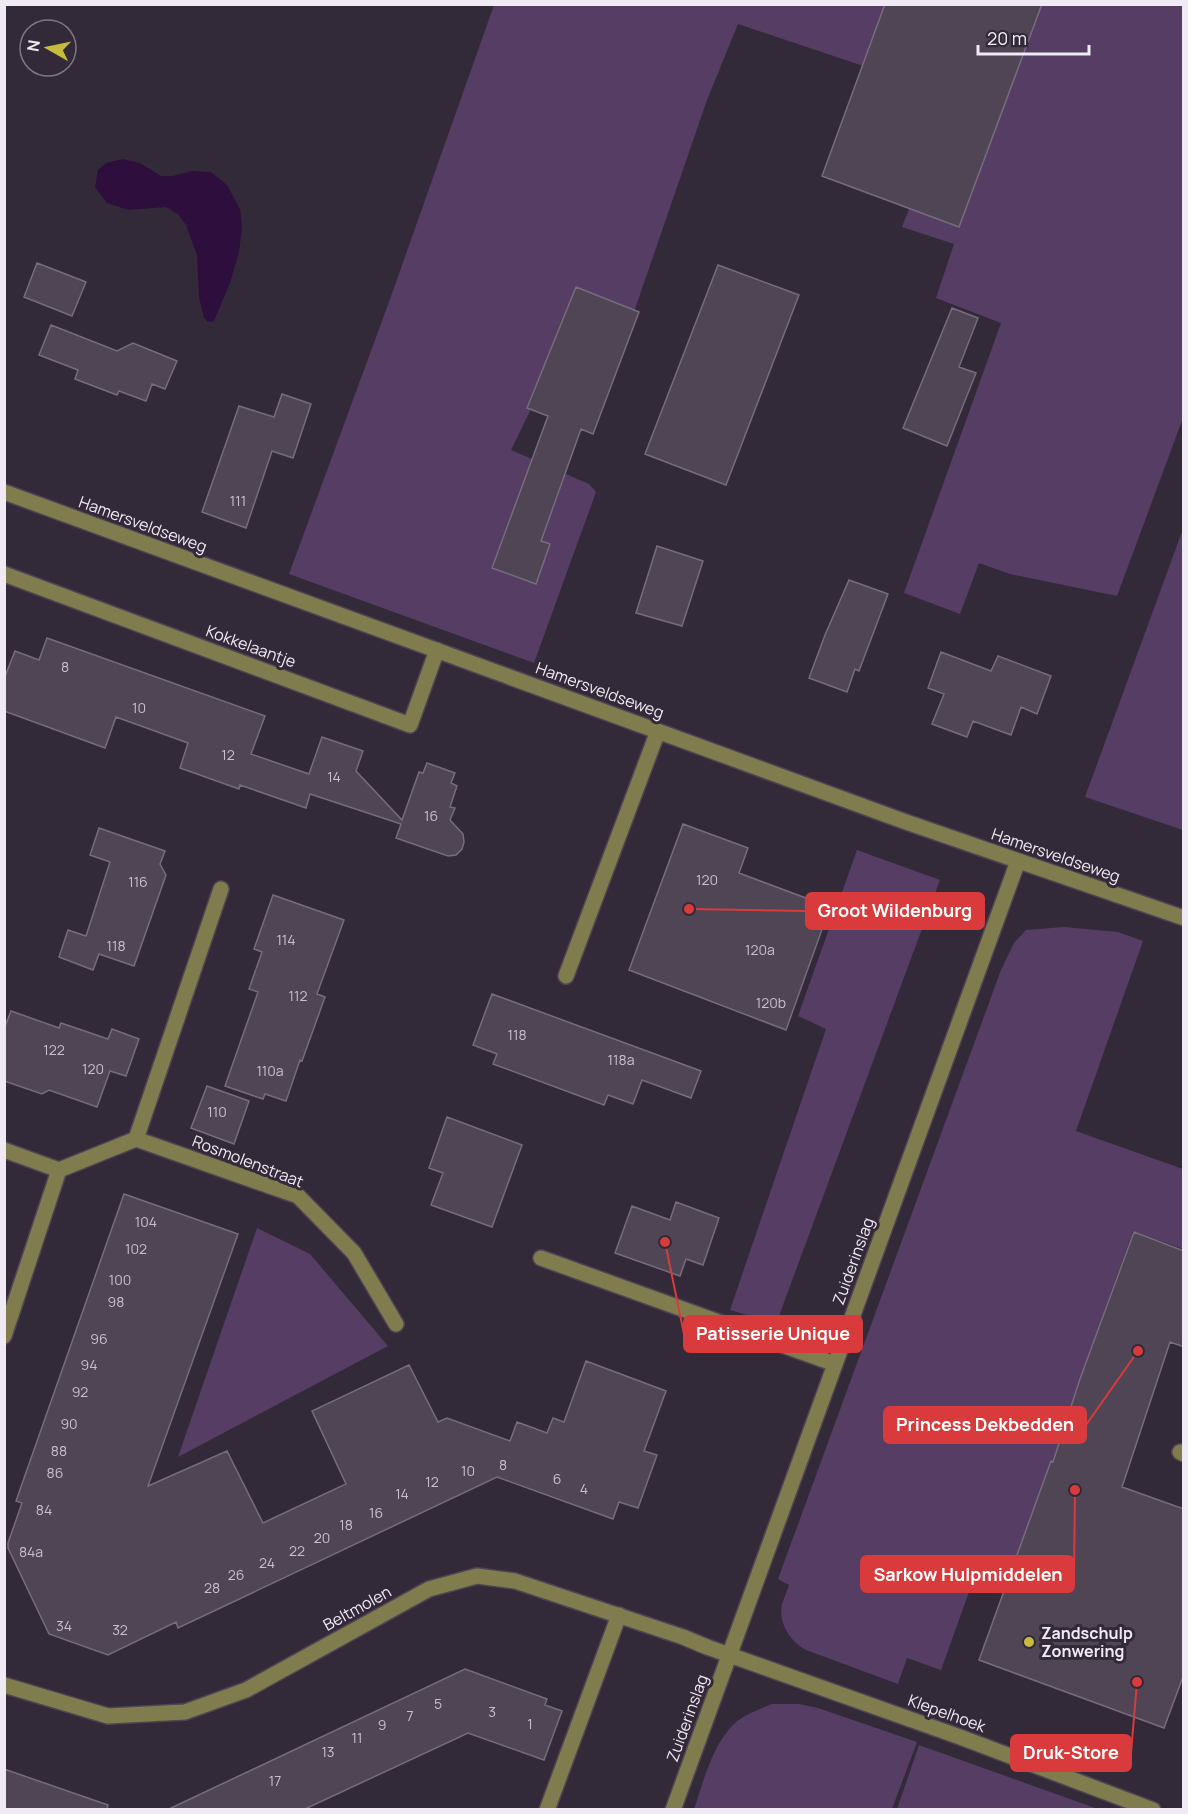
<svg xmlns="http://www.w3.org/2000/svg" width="1188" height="1814" font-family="Manrope,sans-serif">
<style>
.green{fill:#553d64}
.water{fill:#2d0e3d}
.building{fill:#4f4555;stroke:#776c7e;stroke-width:1.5}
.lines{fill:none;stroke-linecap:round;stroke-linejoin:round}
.minor-casing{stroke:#4d4553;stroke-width:18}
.minor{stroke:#817c4d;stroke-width:15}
.poi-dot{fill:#c8bb3b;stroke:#332a39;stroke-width:2}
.labels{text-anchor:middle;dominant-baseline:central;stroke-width:6;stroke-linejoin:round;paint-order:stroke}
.number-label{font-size:14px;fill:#c8c1cc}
.street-label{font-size:16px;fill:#f0eaf4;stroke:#332a39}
.poi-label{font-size:16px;font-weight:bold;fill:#f0eaf4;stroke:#332a39;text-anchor:start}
.leader{fill:none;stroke:#d93b3c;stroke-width:2}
.callout-dot{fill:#d93b3c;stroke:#332a39;stroke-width:2}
.callout{fill:#d93b3c;stroke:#d93b3c;stroke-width:2}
.callout-label{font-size:18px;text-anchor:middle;font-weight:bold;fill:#fff}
</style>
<rect width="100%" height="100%" fill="#332a39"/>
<path class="green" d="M494,5H1183V418L1117,596L1010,574L979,563L960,614L904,593L1001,323L936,298L954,244L902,227L953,96L738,24L707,100L635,309L580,308L511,450L589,484L596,492L534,663L289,574L389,302Z
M1183,529V830L1085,797Z
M857,850L940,880L776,1324L730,1310L826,1029L798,1016Z
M1064,927L1118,932L1143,941L1076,1131L1183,1169V1249L1133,1231L1061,1433L1053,1471L1017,1565L978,1567L941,1670L907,1658L898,1684L806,1650C790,1641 778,1623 782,1604C784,1598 787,1591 789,1585L778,1579L1001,970L1014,943L1026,930Z
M257,1228L310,1254L388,1346L178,1457Z
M772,1704H799L818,1708L917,1742L892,1809H694C703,1783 711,1749 731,1727C741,1716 758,1710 772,1704Z
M919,1745L1098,1809H897Z"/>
<path class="water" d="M123,159L140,163L161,176H173L192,171L211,172L227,185L240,209L242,228L239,252L230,283L214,321L208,322L204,318L199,297L197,255L186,225L178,214L166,207L128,210L107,203L95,187L98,170L106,163Z"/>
<path class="building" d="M885,4H1042L959,227L822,176Z
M37,263L86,282L72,316L24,297Z
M718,265L799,295L726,485L645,454Z
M576,287L639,312L593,434L581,429L541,541L550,544L536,584L492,568L548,416L527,408Z
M952,308L978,318L959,367L976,373L947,446L903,428Z
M51,325L117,351L133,343L177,361L165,389L152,384L146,401L119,391L117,395L75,379L78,370L39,355Z
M282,394L311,404L293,458L272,451L246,528L202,512L239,406L274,417Z
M657,546L703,561L682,626L636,613Z
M849,580L888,594L859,671L855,669L847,692L809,678L825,635Z
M47,638L265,716L251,754L309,774L322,737L363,751L356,771L402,820L419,772L423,773L427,763L455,773L451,783L457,786L450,807L455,808L450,820L463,834L464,842L462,849L456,855L448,856L396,838L401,824L310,794L306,808L240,785L239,789L180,768L188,743L116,717L105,748L4,711V679L15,651L39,660Z
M941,652L991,671L998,656L1051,676L1037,714L1021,707L1011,735L973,721L967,737L932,724L944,694L928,688Z
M683,824L748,848L739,873L830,907L786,1030L629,970Z
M99,828L165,851L160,864L166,875L134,966L99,954L93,970L59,957L68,930L86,936L110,862L90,855Z
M273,895L344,920L317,994L325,997L302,1061L300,1060L286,1101L265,1094L263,1099L225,1086L258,992L249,989L262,952L254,949Z
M492,994L701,1071L691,1098L642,1080L633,1104L608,1095L604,1105L493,1064L497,1054L473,1045Z
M11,1011L59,1028L61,1023L108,1039L112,1029L139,1039L126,1076L110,1071L97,1107L49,1090L42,1094L4,1081V1029Z
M207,1086L249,1101L234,1144L191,1128Z
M447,1117L522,1145L492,1227L431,1205L443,1173L429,1168Z
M124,1194L238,1234L148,1486L227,1451L263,1523L346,1484L312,1411L409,1365L438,1422L447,1418L510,1441L517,1422L547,1433L553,1418L564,1422L586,1361L666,1391L644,1451L657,1455L638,1508L619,1502L613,1519L497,1477L178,1628L176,1622L108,1655L49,1634L8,1548V1543L22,1503L16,1501Z
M676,1202L719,1218L703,1265L686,1259L680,1276L615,1253L632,1206L670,1220Z
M1134,1232L1184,1251V1347L1170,1342L1122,1487L1184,1509V1674L1164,1728L979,1660L1051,1461L1053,1462L1080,1379Z
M465,1669L547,1699L545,1705L562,1711L544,1760L468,1733L305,1809H169Z
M4,1769L108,1805L107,1809H4Z"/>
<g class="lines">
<g class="minor-casing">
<path id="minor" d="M4,492L906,822L1184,918
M4,574L410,725L437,650
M566,976L658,731
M136,1139L221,889
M4,1150L59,1170L4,1336
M59,1170L136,1139L298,1196L354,1253L396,1324
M541,1258L835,1364
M1180,1452L1184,1454
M4,1685L108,1716L185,1712L246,1690L429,1589L477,1576L515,1581L683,1637L707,1647L960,1737L1153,1810
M547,1810L619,1615
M673,1810L1018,861"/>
</g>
<use href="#minor" class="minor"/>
</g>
<circle class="poi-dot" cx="1029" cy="1642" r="6"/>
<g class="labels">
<g class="number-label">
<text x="238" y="500">111</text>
<text x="65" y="666">8</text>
<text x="139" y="707">10</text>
<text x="228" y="754">12</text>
<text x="334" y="776">14</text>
<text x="431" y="815">16</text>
<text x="707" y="879">120</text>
<text x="138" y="881">116</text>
<text x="286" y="939">114</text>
<text x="116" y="945">118</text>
<text x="760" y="949">120a</text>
<text x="298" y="995">112</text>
<text x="771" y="1002">120b</text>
<text x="517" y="1034">118</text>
<text x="54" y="1049">122</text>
<text x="621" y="1059">118a</text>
<text x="93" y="1068">120</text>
<text x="270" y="1070">110a</text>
<text x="217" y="1111">110</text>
<text x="146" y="1221">104</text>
<text x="136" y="1248">102</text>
<text x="120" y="1279">100</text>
<text x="116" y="1301">98</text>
<text x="99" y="1338">96</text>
<text x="89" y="1364">94</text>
<text x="80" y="1391">92</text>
<text x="69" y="1423">90</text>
<text x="59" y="1450">88</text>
<text x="503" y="1464">8</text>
<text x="468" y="1470">10</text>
<text x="55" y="1472">86</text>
<text x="557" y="1478">6</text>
<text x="432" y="1481">12</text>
<text x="584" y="1488">4</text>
<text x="402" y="1493">14</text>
<text x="44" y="1509">84</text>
<text x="376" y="1512">16</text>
<text x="346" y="1524">18</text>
<text x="322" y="1537">20</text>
<text x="297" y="1550">22</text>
<text x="31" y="1551">84a</text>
<text x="267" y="1562">24</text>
<text x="236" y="1574">26</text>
<text x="212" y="1587">28</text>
<text x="64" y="1625">34</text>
<text x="120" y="1629">32</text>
<text x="438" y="1703">5</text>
<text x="492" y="1711">3</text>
<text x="410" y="1715">7</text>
<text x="530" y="1723">1</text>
<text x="382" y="1724">9</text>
<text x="357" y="1737">11</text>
<text x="328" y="1751">13</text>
<text x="275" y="1780">17</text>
</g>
<g class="street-label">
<text transform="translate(143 524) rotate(20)">Hamersveldseweg</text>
<text transform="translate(251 646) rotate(20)">Kokkelaantje</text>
<text transform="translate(600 690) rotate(20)">Hamersveldseweg</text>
<text transform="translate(1056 855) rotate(19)">Hamersveldseweg</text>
<text transform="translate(248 1161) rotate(21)">Rosmolenstraat</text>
<text transform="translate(853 1261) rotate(-70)">Zuiderinslag</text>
<text transform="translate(357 1608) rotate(-29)">Beltmolen</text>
<text transform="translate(947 1713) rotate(20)">Klepelhoek</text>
<text transform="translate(687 1718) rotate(-70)">Zuiderinslag</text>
</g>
<g class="poi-label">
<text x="1041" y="1633">Zandschulp<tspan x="1041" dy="18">Zonwering</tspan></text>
</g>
</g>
<path class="leader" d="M689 909L806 911M665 1242L684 1334M1138 1351L1086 1425M1075 1490L1074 1574M1137 1682L1131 1753"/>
<g class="callout-dot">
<circle cx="689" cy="909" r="6"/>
<circle cx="665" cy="1242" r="6"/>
<circle cx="1138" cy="1351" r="6"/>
<circle cx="1075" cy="1490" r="6"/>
<circle cx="1137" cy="1682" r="6"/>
</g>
<g class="callout">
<rect x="806" y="893" width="178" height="36" rx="6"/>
<rect x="684" y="1316" width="178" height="36" rx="6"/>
<rect x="884" y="1407" width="202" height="36" rx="6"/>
<rect x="861" y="1556" width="213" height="36" rx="6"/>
<rect x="1011" y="1735" width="120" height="36" rx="6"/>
</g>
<g class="callout-label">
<text x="895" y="917">Groot Wildenburg</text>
<text x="773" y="1340">Patisserie Unique</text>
<text x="985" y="1431">Princess Dekbedden</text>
<text x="968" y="1581">Sarkow Hulpmiddelen</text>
<text x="1071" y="1759">Druk-Store</text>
</g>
<rect width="1188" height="1814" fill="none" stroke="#f0eaf4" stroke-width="12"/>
<g transform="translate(48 48) rotate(279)"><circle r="28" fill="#332a39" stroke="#7f7784" stroke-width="1.5"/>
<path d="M0-4.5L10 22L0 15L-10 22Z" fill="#c8bb3b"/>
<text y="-9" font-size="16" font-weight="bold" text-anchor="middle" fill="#f0eaf4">N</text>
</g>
<path d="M978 45v9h111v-9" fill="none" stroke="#f0eaf4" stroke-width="3"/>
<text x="987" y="45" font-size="18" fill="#f0eaf4" stroke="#332a39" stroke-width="4.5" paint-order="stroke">20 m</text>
</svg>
